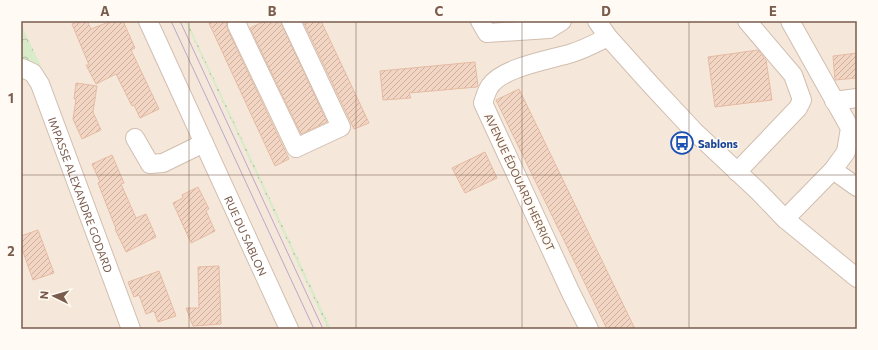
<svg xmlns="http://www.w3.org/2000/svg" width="878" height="350" font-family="Commissioner,sans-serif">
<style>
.residential{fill:#f5e8da}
.grass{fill:url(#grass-dots)}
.forest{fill:url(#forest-crowns)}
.building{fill:url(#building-hatch);stroke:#e6bba3}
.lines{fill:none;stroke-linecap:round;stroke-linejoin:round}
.street-casing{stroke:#d1beb0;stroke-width:20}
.street{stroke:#fff;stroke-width:18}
.tram{stroke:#b9a8c9;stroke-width:1}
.grid{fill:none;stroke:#7a5c4d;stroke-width:1;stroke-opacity:0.55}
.labels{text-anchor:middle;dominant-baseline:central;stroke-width:3;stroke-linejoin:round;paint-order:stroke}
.transit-label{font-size:11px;font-weight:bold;fill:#164399;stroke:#fffaf3;text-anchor:start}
.street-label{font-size:11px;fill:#7a5c4d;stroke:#fffaf3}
.neatline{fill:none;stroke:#7a5c4d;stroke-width:1.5}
.grid-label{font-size:13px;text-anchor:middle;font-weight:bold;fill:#7a5c4d}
</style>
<defs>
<pattern id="grass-dots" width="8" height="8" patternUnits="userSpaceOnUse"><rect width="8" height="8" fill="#d8ecc9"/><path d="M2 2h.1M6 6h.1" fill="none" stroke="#b4c2a5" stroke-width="1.8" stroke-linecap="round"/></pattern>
<pattern id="forest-crowns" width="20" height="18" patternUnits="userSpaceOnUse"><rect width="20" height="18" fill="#d8ecc9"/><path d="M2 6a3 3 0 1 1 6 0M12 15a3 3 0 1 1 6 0" fill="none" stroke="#b4c2a5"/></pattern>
<pattern id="building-hatch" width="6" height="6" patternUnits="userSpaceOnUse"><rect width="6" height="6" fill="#f3d5c3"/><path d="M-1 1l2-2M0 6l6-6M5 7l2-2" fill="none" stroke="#cab0a1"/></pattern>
</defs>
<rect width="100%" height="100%" fill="#fdf6ec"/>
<path class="residential" d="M21,21H857V329H21Z"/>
<path class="grass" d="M185,21H187L331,329H328Z"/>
<path class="forest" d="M21,24L41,66L21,68Z"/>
<path class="building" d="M80,21H87L91,29L111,21H123L135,48L131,50L159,109L140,118L134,105L132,106L116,74L96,84L86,65H89L72,24Z
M208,21H226L228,30L289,159L275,166Z
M265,21H281L282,25L327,122L301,134L250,28Z
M303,21H321L369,123L354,129Z
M758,50L766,60L772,100L715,107L708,57Z
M857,53V78L835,80L833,56Z
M475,62L478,86L477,87L409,93L411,98L383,100L380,71Z
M76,83L97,86L93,112L101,130L82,139L73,119L76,99H74Z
M519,89L635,329H607L591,296L496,100Z
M485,152L497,178L465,193L452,168Z
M112,155L124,183L121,184L136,218L146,214L156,237L126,252L115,229H116L98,183L100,182L92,164Z
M198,187L209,209L206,211L215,231L191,243L173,203L183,198L182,195Z
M38,230L54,273L33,280L21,246V236Z
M219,266L221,324L193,326L186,308H199L198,267Z
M159,271L176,316L158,322L154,311L146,314L139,295L134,297L128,282Z"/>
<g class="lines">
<g class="street-casing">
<g id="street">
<path id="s1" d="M148,21L289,329"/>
<path d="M480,21L487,33L549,29L562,21"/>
<path d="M597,21L608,37L652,86L694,131L759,192L785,219L857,278"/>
<path d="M237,25L296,148L341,127L291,21"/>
<path id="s2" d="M22,68L33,73L40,84L131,329"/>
<path d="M834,101L857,98"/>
<path d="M135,138L150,164L163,163L204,143"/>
<path d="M833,170L857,187"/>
<path d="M737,172L798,108L802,100L793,75L747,21"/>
<path d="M785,219L833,170L846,152L850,128L790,21"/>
<path d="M589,329L570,291L483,103C485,97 487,90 490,86C503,67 550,60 572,53C585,49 596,43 608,37"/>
</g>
</g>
<use href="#street" class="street"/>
<path class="tram" d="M171,21L314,329
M180,21L323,329"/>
</g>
<path class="grid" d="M189,21V329M356,21V329M522,21V329M689,21V329M21,175H857"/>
<defs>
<g id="bus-ring" transform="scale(1.15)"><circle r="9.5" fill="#fffaf3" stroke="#1a4fb4" stroke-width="1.5"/><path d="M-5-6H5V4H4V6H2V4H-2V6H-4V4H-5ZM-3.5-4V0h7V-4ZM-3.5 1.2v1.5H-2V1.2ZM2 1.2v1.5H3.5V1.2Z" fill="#1a4fb4"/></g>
</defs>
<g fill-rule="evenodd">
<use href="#bus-ring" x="682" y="143"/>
</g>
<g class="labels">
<g class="transit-label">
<text x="698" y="143">Sablons</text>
</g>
<g class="street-label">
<text transform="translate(520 182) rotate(65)">AVENUE ÉDOUARD HERRIOT</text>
<text stroke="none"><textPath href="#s2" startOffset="143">IMPASSE ALEXANDRE GODARD</textPath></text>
<text stroke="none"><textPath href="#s1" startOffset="236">RUE DU SABLON</textPath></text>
</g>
</g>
<rect width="878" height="350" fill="none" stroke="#fffaf3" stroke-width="44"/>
<g transform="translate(54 296) rotate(275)" stroke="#fffaf3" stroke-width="3" paint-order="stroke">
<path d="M0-3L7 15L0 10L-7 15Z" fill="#7a5c4d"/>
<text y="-6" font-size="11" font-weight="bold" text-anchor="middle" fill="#7a5c4d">N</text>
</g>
<rect x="22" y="22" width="834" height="306" class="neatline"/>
<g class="grid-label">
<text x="105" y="16">A</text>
<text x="272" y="16">B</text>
<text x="439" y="16">C</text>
<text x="606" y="16">D</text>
<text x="773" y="16">E</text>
<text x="11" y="103">1</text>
<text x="11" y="256">2</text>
</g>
</svg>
